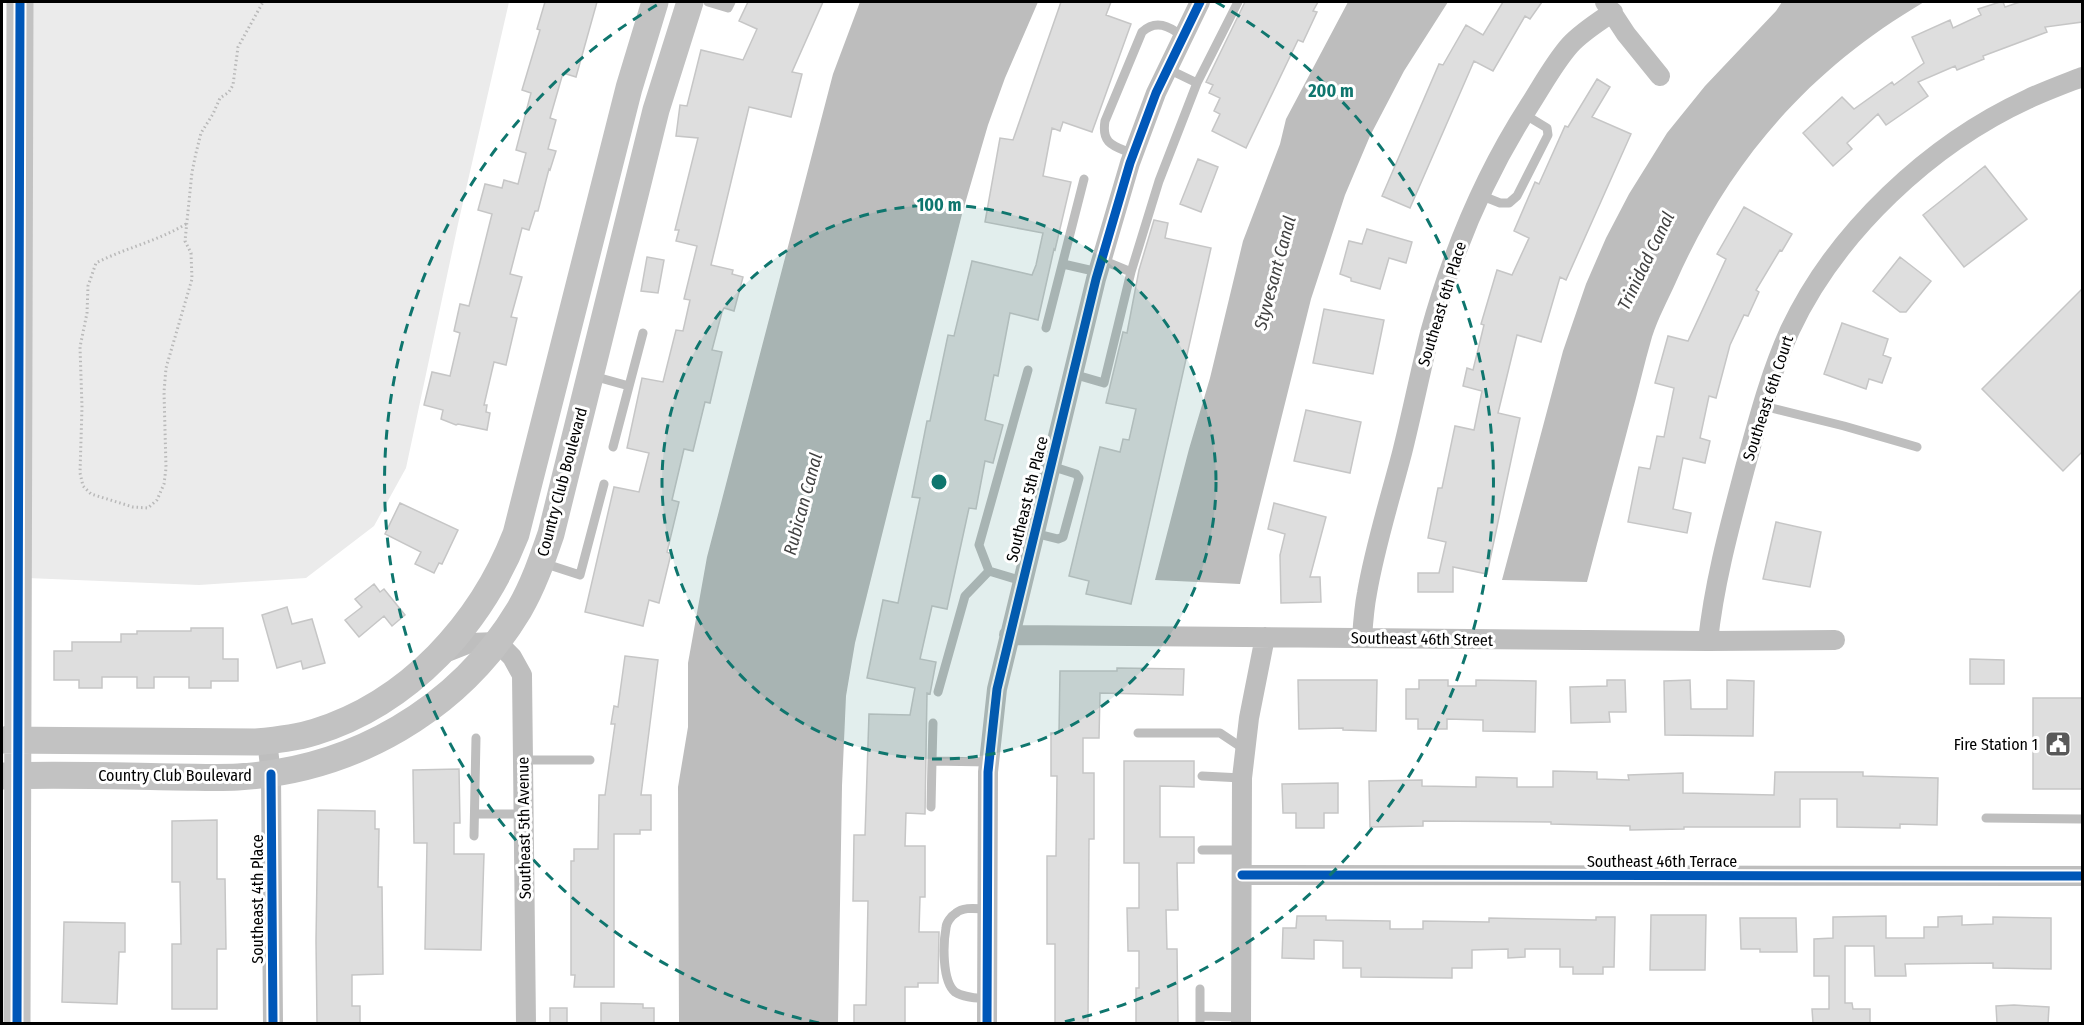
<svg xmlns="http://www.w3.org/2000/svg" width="2084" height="1025" font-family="'Fira Sans Condensed',sans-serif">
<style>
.green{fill:#ebebeb}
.water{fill:#bdbdbd}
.building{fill:#dedede;stroke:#c6c6c6;stroke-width:1.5}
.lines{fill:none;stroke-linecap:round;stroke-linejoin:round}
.path{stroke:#b9b9b9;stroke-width:3;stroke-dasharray:1.5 3;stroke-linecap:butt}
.lane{stroke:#bebebe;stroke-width:9}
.street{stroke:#bebebe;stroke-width:20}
.secondary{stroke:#c2c2c2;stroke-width:27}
.cycleway-casing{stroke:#fff;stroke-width:13}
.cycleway{stroke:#0057b8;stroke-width:9}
.ring{fill:none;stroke:#0f766e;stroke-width:3;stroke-dasharray:10 8}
.labels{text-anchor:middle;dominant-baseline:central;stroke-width:6;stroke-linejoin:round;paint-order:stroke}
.street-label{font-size:16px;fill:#000;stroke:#fff}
.poi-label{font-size:16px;fill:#000;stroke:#fff;text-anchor:end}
.water-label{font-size:18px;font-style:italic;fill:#424242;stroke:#fff}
.centre{fill:#0f766e;stroke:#fff;stroke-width:3}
.ring-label{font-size:18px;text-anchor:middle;font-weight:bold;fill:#0f766e;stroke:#fff;stroke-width:6;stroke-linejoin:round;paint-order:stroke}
</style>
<rect width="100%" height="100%" fill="#fff"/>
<path class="green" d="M30,2H509L458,224L406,468L374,526L306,578L199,585L27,578Z"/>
<path class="water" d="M860,2H1038L1005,78L988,125L962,214L855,643L846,696L842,786L838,1023H679L678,787L688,727V663L707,557L833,74Z
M1348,2H1448L1404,71L1370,136L1345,195L1311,299L1240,584L1155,580L1189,449L1210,378L1243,241L1280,144L1286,119Z
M1782,2H1924C1809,70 1730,160 1676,282C1668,300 1658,318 1652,337C1644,364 1638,392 1630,420C1616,474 1601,528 1587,582L1502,580L1563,351L1586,284L1606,238L1629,194L1667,133L1705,86L1776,11Z"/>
<path class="building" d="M545,2H597L576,77L563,73L550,118L556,120L548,149L556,151L550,170L549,169L538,211H535L529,230L522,228L510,274L522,277L511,317L517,318L506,365L494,362L484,405H487L486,412L490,413L487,430L458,424L456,425L441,419L443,410L424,405L432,372L450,376L460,333L454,331L460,304L469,306L492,214L478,210L485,184L502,188L504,180L518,184L526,153L516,150L531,93L522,90L540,30L537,29Z
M748,2H823L792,72L802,74L791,117L749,107L711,265L733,270L732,274L743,277L734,311L724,308L722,312L712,350L722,352L710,403L705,402L693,451L684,449L672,500L679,502L667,552L671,554L659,603L649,600L643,626L585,612L614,487L639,492L649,453L627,448L642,378L663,382L676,330L683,331L690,300L684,299L697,246L676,241L679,230H675L698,138L676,136L680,105L687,106L701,50L743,60L757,29L739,21Z
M1061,2H1111L1106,15L1131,24L1092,132L1063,122L1060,131L1052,128L1043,176L1071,182L1055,250L1054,249L1038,320L1010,313L998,376L994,375L985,420L1003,425L993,463L985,461L976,509L969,508L947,609L932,606L920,659L936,662L930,694L927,693L925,814L906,813L905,846H925V897H920L919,932H939L938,983H918V987H905V1023H854V1005H866L868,901H853L854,835H865L869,714L910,715L915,688L867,678L883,600L898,603L920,498L912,497L927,421H930L948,335L954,336L972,261L1032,275L1036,265L1043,233L985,222L1000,138L1013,140Z
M1245,2H1318L1313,11L1317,12L1303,42L1298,40L1246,148L1212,131L1220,114L1214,111L1220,98L1209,93L1213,85L1206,82Z
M1503,2H1542L1530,19L1525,16L1493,71L1474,61L1410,208L1382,196L1439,64L1443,65L1466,25L1483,35Z
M2000,2H2003L2005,7L2020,2H2082V22L2045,27L2047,32L1983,56L1984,59L1957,70L1955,66L1918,82L1928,96L1886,125L1878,114L1847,143L1852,149L1833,166L1803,133L1842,97L1854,109L1892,82L1894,85L1924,63L1912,37L1950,20L1953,28L1981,15L1978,9Z
M1597,79L1610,87L1592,117L1631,134L1566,280L1560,277L1541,342L1517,335L1498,413L1520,418L1487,574L1453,567V592H1418V573H1439L1446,542L1428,538L1438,488H1442L1455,426L1474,430L1482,391L1463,386L1467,368L1473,370L1484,325L1481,324L1497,270L1512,275L1529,238L1514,231L1535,182L1539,184L1565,126L1568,127Z
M1198,159L1218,167L1201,212L1180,204Z
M1985,166L2027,219L1964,267L1923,215Z
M1744,207L1792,234L1782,251L1780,250L1756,290L1759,292L1748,316L1744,315L1730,345L1716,398L1709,396L1700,438L1710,441L1705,463L1683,458L1673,509L1691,513L1687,533L1628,522L1639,467L1650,469L1657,436L1664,437L1674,388L1655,383L1668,336L1688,341L1726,259L1717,254Z
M1154,220L1168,223L1165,238L1211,248L1131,604L1086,594L1089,581L1069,576L1100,447L1120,452L1123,439L1129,440L1136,409L1106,403L1123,332L1127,333L1139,270Z
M1367,229L1412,242L1406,263L1389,258L1380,289L1351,281V278L1340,274L1349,241L1362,244Z
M647,257L664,260L658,293L641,291Z
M1900,257L1931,281L1906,312H1900L1873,291Z
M2082,289V452L2063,471L1982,389Z
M1324,309L1384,320L1373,374L1313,363Z
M1842,323L1888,339L1883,355L1891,358L1882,383L1869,379L1866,389L1824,374Z
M1306,410L1361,422L1350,473L1294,461Z
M400,503L458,530L442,564L439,563L434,573L415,564L421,552L385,534Z
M1274,503L1326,517L1310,577H1320L1321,602L1281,603L1280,555L1285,534L1268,529Z
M1776,522L1821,532L1810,587L1763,579Z
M374,584L380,592L384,589L405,615L392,626L384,616L359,637L345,620L362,607L355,599Z
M287,607L292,624L312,619L325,663L303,669L301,661L277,668L262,615Z
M191,628H223V659H238V681H211V688H189V677H154V688H137V677H102V688H79V680H54V651H72V642H121V634H137V631H191Z
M625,656L658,660L641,795H651V830H640V834H614V987H574L575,975H571V861H574V849H598L599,795H605L615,724H611L614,706L618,707Z
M1970,659L2004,660V684H1970Z
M1117,668L1184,669L1183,695L1100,693L1099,738H1083V773H1094V839H1089L1088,1023H1055V944H1047V856H1056L1057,776H1051V733H1059L1060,671H1117Z
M1298,680H1377L1376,731L1343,730V728L1299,729Z
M1419,680H1448V686H1476V680L1536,681L1535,732L1483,731V720L1447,719V729H1418V719H1406V689H1419Z
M1607,680H1625L1626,712H1609L1610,722L1571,723L1570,687L1607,686Z
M1690,680L1691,709H1727V680L1754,681L1753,736L1665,735L1664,681Z
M2033,698H2082V789H2033Z
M1124,761H1194V787L1160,786V837H1194V863H1177L1178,910H1166L1167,949H1177L1178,1023H1136V988H1139V951H1128L1127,908H1139V863H1124Z
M459,769L460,823H454V854H484L481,950L425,949L427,843H414L413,770Z
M1553,771L1597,772V779L1629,780L1628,775L1683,773V793L1774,795L1775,772H1863V776L1938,778L1937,825L1900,824V828L1837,827V799H1800V827H1684V829L1630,830V826L1551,824V822L1423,821V826L1370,827L1369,781L1422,780V786L1476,787V777L1517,778V787H1553Z
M1338,783V813H1324V828H1296V813H1283L1282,784Z
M318,810L375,811V829H379L378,887H382L383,974L352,975V1006H360V1023H317L316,941Z
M217,820V879H225L226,949H217V1009H172V944H181L180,882H172V821Z
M1651,915H1706L1705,970H1650Z
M1297,916H1326V920L1390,921V929H1423V921L1489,922V918L1596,920V917H1615L1614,967H1603V974H1573V967H1560V949H1525V957L1508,958V949L1472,950V968H1452V978L1361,977V968H1343V941L1314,940V959L1282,958L1283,928H1296Z
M1886,916V938H1924V927H1938V917L1962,916V925L1993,924V917L2051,918V969L1993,968V963L1905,964L1906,976H1875L1874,946H1845V1003H1852L1853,1009H1870V1023H1813L1812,1009H1829V976H1814V939L1833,938V917Z
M1740,918H1796L1797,952H1760V949H1741Z
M64,922L125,923V952H119L117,1004L62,1002Z
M601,1003L643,1004V1008H654V1023H601Z
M2014,1005L2049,1007L2048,1023H1997L1996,1006Z
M550,1008H567V1023H550Z"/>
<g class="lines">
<path class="path" d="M186,224C158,241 125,248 96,263L88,286L87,313L80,347L82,407L80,473L83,486L91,494L133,507L148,508L157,500L164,484L166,468L164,392L166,368L192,279L191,253L185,241L192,172L196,153L201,133L213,114L220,98L229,92L233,85L238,47L263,2"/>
<path class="lane" d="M708,2L728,8L731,2
M1197,83L1238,2
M1133,154C1115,146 1101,145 1105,121L1142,32C1156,19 1169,26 1182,36
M1480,195L1500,203H1509L1517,196L1548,135L1547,128L1524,114
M1063,264L1098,272
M1131,272L1159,181L1197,83L1168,69
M1046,328L1084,179
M1073,374L1104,383L1131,272L1102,260
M593,376L629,386
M1763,406L1844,426L1917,447
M613,447L643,333
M1034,533L1058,539L1063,537L1079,478L1076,474L1051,466
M543,563L580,575L604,484
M989,571L1022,581
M938,692L965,596L989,571L979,545L1028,370
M933,723L932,761L989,762
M1138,733H1220L1244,749
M523,760H590
M1202,776L1242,778
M931,807L932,761
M475,814H524
M1986,818L2082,819
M474,836L476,738
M1202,850H1242
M1200,989V1024
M988,999C978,998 964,998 955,992C942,981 943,944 946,928C946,923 951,916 956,913C964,906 978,909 988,909
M1200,1016L1241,1017"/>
<path class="street" d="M1605,2L1626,34L1660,76
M1009,635L1708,641L1835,640
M1362,638C1363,623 1364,608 1367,593C1375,546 1390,499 1402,453C1412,413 1420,373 1430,333C1452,253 1484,176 1529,106C1542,86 1554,63 1570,45C1582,32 1598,22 1613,12
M1708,641C1714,583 1730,525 1745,468C1758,421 1770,374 1790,330C1836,232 1930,144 2028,99C2045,91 2064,84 2082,77
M442,654L470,643L497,642L512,657L522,675L526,1024
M267,741L271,774L273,1024
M1242,875L2082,876
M987,1024L988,772L997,689L1096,279L1130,163L1156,93L1200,2
M1241,1024L1242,778L1249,718L1265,637"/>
<path class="secondary" d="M2,740L256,742C276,740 296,738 315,732C409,703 481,624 516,534L629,88L655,2
M2,776C59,774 117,776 174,777C195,777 217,778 238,777C353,770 459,710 519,610C533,586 542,560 551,534L656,110L690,2
M17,1024L20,2"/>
<g class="cycleway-casing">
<path id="cycleway" d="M271,774L273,1024
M1242,875L2082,876
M17,1024L20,2
M987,1024L988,772L997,689L1096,279L1130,163L1156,93L1200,2"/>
</g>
<use href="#cycleway" class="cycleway"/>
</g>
<circle cx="939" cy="482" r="277" fill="#0f766e" fill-opacity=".12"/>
<g class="ring">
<circle cx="939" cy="482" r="277"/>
<path d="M819 1023A554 554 0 0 1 662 2M1216 2A554 554 0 0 1 1059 1023"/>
</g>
<defs>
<g id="civic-square" transform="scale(1.35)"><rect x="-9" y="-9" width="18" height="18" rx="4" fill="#595959" stroke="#fff"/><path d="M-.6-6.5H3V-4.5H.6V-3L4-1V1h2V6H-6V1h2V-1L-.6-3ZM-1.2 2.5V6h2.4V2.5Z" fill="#fff"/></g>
</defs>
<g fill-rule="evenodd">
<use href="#civic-square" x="2058" y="744"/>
</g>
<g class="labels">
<g class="street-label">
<text transform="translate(1442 304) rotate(-73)">Southeast 6th Place</text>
<text transform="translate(1768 398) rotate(-72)">Southeast 6th Court</text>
<text transform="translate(562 482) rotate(-75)">Country Club Boulevard</text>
<text transform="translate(1027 499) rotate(-76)">Southeast 5th Place</text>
<text transform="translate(1422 639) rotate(1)">Southeast 46th Street</text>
<text x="175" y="775">Country Club Boulevard</text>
<text transform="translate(524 828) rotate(-91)">Southeast 5th Avenue</text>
<text x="1662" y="861">Southeast 46th Terrace</text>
<text transform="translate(257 899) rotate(-90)">Southeast 4th Place</text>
</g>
<g class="poi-label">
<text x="2038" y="744">Fire Station 1</text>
</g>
<g class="water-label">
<text transform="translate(1646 261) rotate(-64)">Trinidad Canal</text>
<text transform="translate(1275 273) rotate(-75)">Styvesant Canal</text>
<text transform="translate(803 504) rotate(-75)">Rubican Canal</text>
</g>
</g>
<circle cx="939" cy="482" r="9" class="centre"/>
<g class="ring-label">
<text x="1331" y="97">200 m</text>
<text x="939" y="211">100 m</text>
</g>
<rect width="2084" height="1025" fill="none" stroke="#000000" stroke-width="6"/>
</svg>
